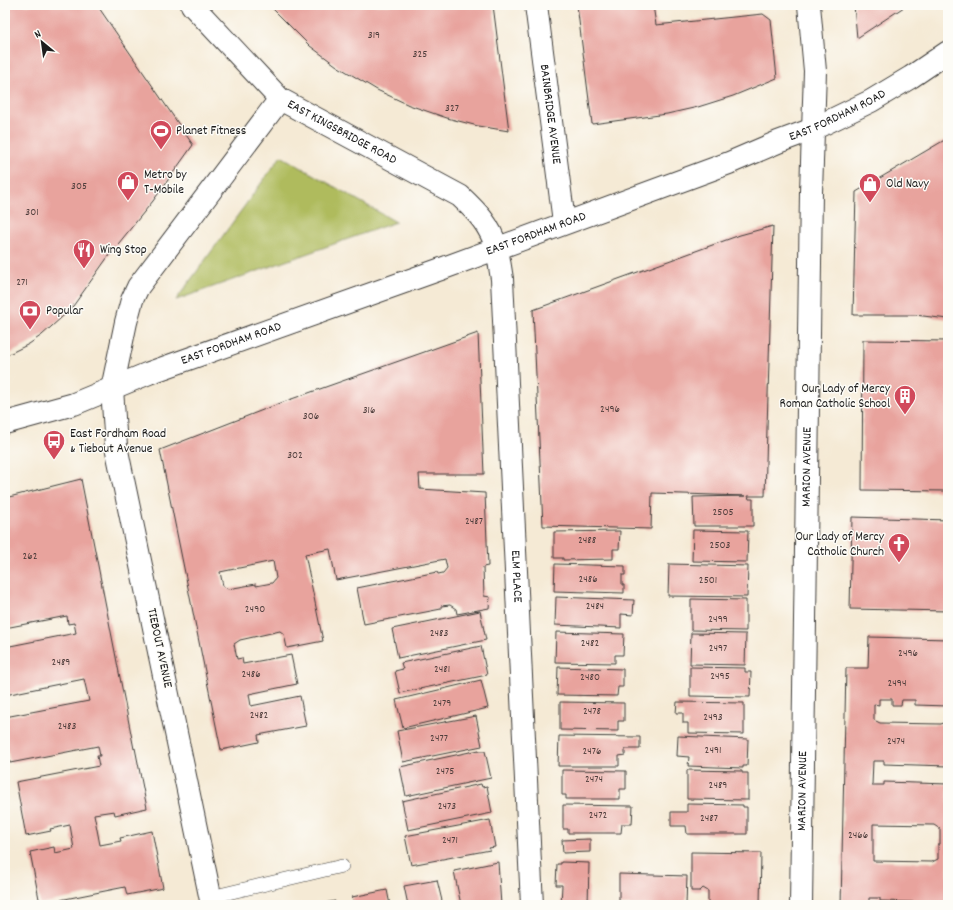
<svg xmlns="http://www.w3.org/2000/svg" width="953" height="910" font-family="Dekko,sans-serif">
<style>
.green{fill:#afbb5d;stroke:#666c3c}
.building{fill:#e8a39d;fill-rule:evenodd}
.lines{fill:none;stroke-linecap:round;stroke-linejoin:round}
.lane-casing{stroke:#3d3b38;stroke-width:14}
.street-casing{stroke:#3d3b38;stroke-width:24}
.secondary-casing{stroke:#3d3b38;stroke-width:24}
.primary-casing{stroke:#3d3b38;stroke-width:24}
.lane{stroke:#fff;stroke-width:13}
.street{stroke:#fff;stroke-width:22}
.secondary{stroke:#fff;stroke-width:22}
.primary{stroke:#fff;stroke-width:22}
.labels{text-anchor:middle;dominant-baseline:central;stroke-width:3;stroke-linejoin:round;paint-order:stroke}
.number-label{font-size:11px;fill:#4f3e3c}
.street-label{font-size:13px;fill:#1c1c1c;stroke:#fdfcf7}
.poi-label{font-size:13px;fill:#1c1c1c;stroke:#fdfcf7;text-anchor:start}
</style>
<rect width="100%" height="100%" fill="#fdfcf7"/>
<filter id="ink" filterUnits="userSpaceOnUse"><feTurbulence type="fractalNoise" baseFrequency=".025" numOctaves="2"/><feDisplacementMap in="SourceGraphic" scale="8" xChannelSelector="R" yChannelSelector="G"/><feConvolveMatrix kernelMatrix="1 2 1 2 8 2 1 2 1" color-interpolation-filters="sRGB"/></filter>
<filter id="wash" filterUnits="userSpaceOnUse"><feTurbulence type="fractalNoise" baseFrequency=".012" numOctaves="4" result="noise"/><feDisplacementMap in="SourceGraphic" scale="16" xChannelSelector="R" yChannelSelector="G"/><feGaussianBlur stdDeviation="0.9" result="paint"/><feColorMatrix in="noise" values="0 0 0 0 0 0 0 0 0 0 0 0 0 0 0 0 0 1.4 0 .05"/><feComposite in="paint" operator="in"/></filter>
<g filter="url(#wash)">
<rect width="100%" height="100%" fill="#f5ead5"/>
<path class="green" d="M281,156L396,222L176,300Z"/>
<g id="blocks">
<path class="building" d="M5,5H97L193,145L153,201L110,254L71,309L42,335L29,344L5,356Z
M269,5H493L509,131L478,126L447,118L409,105L377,90L337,66L310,46Z
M577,5H653L656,25L763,14L771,20L777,78L733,96L698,107L667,114L592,124Z
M661,5H677L664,9Z
M854,5H907L857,38Z
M948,138V319L915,315H853L856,192Z
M773,226L765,496H748L749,499H753V526H694L693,497L745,496L652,493L651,529L543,526L533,310L740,235Z
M478,333L484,474H419L420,489L485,493L488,566L483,567L484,596L490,597L489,608L457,614L456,609L450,605L441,606V609L364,624L357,588L437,572L438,574L443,573L447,568L445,559L336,580L330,549L305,554L323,641L287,648L284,634L280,631L240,640L234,644L237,659L242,658L243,664L291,655L297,684L249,694L251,706L300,696L306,726L258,735L259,742L221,750L160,450L286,401ZM273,561L276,578L272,583L256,586V584L228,589L223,586L220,572Z
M863,340L948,341V491L862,490Z
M81,479L134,749L135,748L147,808L115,815L114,811L94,814L100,845L121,841L120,838L152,831L163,888L127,895L125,887L40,904L30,852L54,847L55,853L74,849L70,825L50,829L51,831L26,836L16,782L99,766L97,756H100L98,746L10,763L5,738V717L89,701L84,679L5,695V647L76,633L74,623L68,624L67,616L5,628V498Z
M852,517L948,520V611L850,609Z
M693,530L748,531L747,562L692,561Z
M620,531L619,549H613V559L563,560V558H554V532Z
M555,564L625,566V575H622V585H624V593L554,591Z
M669,564L748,566L747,597L668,596Z
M556,597L634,600L633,615L621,614V628L555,625Z
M691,599L746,600V631L691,630Z
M480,611L486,640L398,658L392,629Z
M556,632L624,634L623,655H615V663L555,662Z
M691,633L746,634L745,665L690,664Z
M869,637L948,639V706L915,705V700H902L901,705H892V699H879V705L874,704V720L880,723L941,724L948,721V766L884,764V761H873L872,785H884V782L948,784V903L880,901V898H869V905H841L846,668H868ZM873,824L934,825L940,829V844H938V859L932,862L873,861Z
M481,646L487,675L400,693L395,671L403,669L401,663Z
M558,667L623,669V687H618L617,696L557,695Z
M690,667L745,668V672H751L750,697L690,696Z
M481,680L488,708L403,728L396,700Z
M560,702L624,703V721H618V731L560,730Z
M677,702L744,703V734L688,733V723H683V713H676Z
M476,716L482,746L403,762L397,731Z
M559,736L640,737V749H625V755L619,756V766H558Z
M678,736L748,739L747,766H743V768L688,766L689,757L677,756Z
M479,750V751H485L491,778L406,796L400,767Z
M562,770L626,771V789H620V799H566V795H562Z
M687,770L742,771V773H748V800L687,799Z
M481,784L482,787L487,786L492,813L408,830L402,801Z
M687,804L743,805V807H747V834H687L686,826H671V812H687Z
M563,805L633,806L632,824H622L621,833H568V829H563Z
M490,820L495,847L489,848L490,850L411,865L405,836Z
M590,839V852L563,853L562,840Z
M691,852L761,853L760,905H708V891L703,888L700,891H691Z
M498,862L501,905H461L454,871Z
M561,862L589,863L588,905H561L562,885H556L557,864H561Z
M619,874L687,876L686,905H619Z
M437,880L443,905H408L404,886Z
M387,890L390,905H354L352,897Z
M335,901V905H318V904Z"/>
</g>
</g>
<g filter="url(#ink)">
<use href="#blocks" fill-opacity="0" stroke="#3d3b38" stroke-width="1"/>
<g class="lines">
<g class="lane-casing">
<path id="lane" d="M211,897L342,866"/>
</g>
<g class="street-casing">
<g id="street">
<path id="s1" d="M536,5L564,222"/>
<path id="s2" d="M497,248L502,279L532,905"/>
<path d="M212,905L116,446L112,389L126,322L132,300L138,287L280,99"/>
<path id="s3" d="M801,905L811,192L815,71L809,5"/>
</g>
</g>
<g class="secondary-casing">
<g id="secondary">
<path id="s4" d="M192,5L280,99L460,196C478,213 489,224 497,248"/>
</g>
</g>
<g class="primary-casing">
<g id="primary">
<path id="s5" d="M5,423L74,404L149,373L441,269L729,163L778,142L813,129L871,101L911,77L948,52"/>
</g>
</g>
<use href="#lane" class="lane"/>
<use href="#street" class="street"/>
<use href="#secondary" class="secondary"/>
<use href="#primary" class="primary"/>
</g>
</g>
<defs>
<g id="stadium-pin" transform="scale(1.15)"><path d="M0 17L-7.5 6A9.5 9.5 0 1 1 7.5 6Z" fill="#d1495b" stroke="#fdfcf7"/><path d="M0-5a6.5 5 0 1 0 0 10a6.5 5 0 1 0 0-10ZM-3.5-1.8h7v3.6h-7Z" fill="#fff"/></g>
<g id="shop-pin" transform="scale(1.15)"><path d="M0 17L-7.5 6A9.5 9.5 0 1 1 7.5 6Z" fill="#d1495b" stroke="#fdfcf7"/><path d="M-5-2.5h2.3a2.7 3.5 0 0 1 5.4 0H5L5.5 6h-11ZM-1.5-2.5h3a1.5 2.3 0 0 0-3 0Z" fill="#fff"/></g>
<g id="restaurant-pin" transform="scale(1.15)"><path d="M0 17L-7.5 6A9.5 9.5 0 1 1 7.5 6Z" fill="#d1495b" stroke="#fdfcf7"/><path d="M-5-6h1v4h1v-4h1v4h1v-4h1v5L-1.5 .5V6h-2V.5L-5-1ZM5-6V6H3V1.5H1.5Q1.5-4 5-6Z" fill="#fff"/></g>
<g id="bank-pin" transform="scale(1.15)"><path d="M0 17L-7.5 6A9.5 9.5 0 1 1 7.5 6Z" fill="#d1495b" stroke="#fdfcf7"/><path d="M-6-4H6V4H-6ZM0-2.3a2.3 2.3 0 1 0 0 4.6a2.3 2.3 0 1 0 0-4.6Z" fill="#fff"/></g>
<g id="building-pin" transform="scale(1.15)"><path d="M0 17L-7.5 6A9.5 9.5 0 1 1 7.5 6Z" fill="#d1495b" stroke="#fdfcf7"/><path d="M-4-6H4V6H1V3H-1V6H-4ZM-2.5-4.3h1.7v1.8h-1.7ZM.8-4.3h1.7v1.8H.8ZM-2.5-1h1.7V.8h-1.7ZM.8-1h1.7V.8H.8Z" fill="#fff"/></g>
<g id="bus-pin" transform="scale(1.15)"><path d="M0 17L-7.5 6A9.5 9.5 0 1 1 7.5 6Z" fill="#d1495b" stroke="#fdfcf7"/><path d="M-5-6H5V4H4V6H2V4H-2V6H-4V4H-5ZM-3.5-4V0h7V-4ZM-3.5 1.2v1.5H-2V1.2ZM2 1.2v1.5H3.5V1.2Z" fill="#fff"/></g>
<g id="church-pin" transform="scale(1.15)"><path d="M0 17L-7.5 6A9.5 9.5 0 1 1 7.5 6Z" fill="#d1495b" stroke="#fdfcf7"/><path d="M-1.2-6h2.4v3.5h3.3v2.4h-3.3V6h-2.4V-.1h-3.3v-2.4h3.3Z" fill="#fff"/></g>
</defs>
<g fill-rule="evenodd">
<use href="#stadium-pin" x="161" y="131"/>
<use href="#shop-pin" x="128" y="182"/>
<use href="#shop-pin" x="870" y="184"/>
<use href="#restaurant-pin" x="84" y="250"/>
<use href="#bank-pin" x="30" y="311"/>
<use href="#building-pin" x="905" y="396"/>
<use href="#bus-pin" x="54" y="441"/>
<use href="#church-pin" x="899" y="544"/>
</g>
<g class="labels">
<g class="number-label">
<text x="374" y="36">319</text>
<text x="420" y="55">325</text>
<text x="452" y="109">327</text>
<text x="79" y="187">305</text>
<text x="32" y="213">301</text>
<text x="22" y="283">271</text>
<text x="610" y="410">2496</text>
<text x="369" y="411">316</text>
<text x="311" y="417">306</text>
<text x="295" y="456">302</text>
<text x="723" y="513">2505</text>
<text x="474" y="522">2487</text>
<text x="587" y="541">2488</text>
<text x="720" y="546">2503</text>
<text x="30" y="557">262</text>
<text x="588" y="580">2486</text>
<text x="708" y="581">2501</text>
<text x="595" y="607">2484</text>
<text x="255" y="610">2490</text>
<text x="718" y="620">2499</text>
<text x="439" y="634">2483</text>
<text x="590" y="644">2482</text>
<text x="718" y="649">2497</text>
<text x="908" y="654">2496</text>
<text x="61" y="663">2489</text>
<text x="442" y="670">2481</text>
<text x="251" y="675">2486</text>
<text x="720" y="677">2495</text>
<text x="590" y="678">2480</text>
<text x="897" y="684">2494</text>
<text x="442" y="704">2479</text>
<text x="592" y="712">2478</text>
<text x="259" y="716">2482</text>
<text x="713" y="718">2493</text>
<text x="67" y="727">2483</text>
<text x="439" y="739">2477</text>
<text x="896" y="742">2474</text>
<text x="713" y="751">2491</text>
<text x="592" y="752">2476</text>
<text x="445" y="772">2475</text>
<text x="594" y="780">2474</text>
<text x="718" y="786">2489</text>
<text x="447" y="807">2473</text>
<text x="598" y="816">2472</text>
<text x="709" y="819">2487</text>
<text x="858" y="836">2466</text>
<text x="450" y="841">2471</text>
</g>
<g class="street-label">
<text stroke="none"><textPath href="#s1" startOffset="110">BAINBRIDGE AVENUE</textPath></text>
<text stroke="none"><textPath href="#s5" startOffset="888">EAST FORDHAM ROAD</textPath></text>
<text stroke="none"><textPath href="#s4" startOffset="199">EAST KINGSBRIDGE ROAD</textPath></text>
<text stroke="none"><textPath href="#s5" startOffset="564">EAST FORDHAM ROAD</textPath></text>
<text stroke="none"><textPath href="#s5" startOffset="240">EAST FORDHAM ROAD</textPath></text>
<text stroke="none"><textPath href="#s3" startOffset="438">MARION AVENUE</textPath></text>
<text stroke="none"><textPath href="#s2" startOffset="329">ELM PLACE</textPath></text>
<text transform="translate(159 648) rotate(78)">TIEBOUT AVENUE</text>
<text stroke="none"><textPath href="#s3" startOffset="114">MARION AVENUE</textPath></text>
</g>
<g class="poi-label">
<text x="176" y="131">Planet Fitness</text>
<text x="144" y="175">Metro by<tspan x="144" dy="15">T-Mobile</tspan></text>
<text x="886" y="184">Old Navy</text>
<text x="100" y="250">Wing Stop</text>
<text x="46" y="311">Popular</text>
<text x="890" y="389" text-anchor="end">Our Lady of Mercy<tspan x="890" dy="15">Roman Catholic School</tspan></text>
<text x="70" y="434">East Fordham Road<tspan x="70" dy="15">&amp; Tiebout Avenue</tspan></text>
<text x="884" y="537" text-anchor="end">Our Lady of Mercy<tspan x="884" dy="15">Catholic Church</tspan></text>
</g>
</g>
<rect width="953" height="910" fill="none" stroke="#fdfcf7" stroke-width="20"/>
<g transform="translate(42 42) rotate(331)" stroke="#fdfcf7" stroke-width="3" paint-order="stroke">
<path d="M0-3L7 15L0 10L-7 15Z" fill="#1c1c1c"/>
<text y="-6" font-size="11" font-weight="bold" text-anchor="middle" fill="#1c1c1c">N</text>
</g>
</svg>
